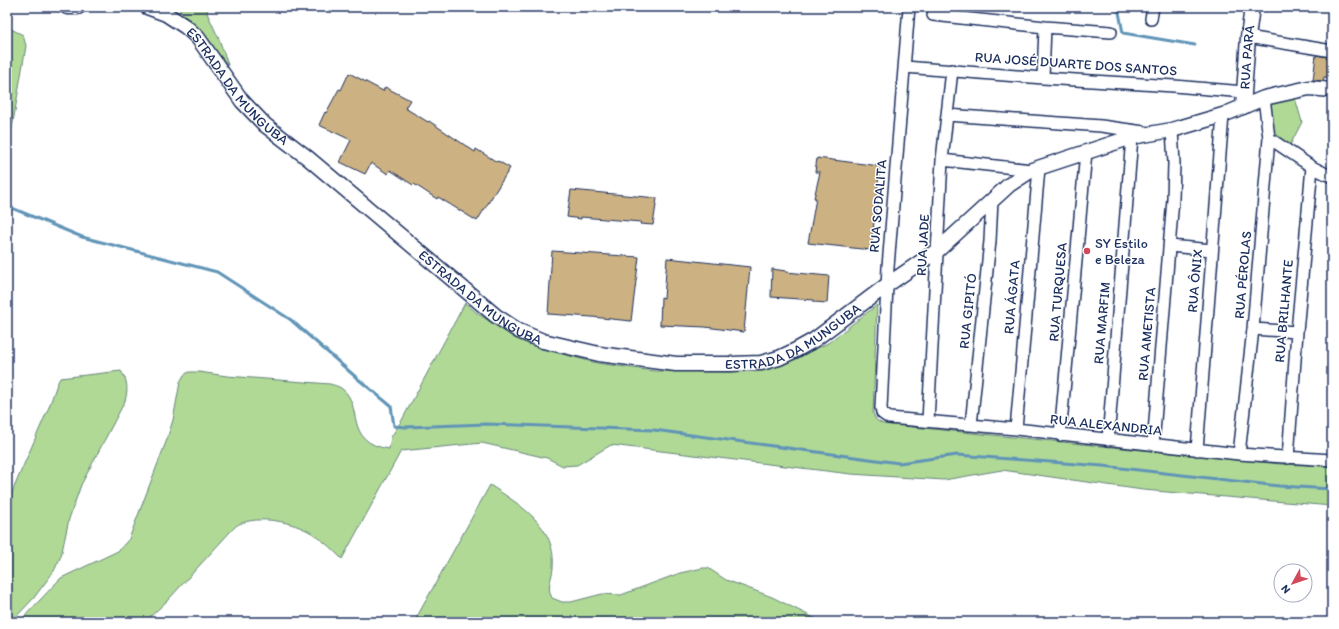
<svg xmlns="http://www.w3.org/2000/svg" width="1339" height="629" font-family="Itim,sans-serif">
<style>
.green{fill:#b0d996;stroke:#66847a}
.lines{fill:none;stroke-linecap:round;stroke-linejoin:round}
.stream{stroke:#6194b7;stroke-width:3}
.building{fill:#ccb182;stroke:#1b2f5e}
.minor-casing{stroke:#1b2f5e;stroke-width:14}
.major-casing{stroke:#1b2f5e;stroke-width:17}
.minor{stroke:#fff;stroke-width:11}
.major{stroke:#fff;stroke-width:14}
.poi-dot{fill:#d1495b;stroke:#fff;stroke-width:1.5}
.labels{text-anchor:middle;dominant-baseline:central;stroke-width:3;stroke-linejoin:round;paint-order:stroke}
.street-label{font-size:14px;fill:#1b2f5e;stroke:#fff}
.poi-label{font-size:14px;fill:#1b2f5e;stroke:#fff;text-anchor:start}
</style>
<rect width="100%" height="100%" fill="#fff"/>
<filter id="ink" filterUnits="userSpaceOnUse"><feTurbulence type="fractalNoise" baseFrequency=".025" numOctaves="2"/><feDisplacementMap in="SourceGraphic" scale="8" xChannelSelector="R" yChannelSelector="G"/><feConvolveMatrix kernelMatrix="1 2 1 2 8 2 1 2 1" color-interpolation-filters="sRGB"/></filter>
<g filter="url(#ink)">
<path class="green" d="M177,7H208L207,13L219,39L228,65Z
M7,27L23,35L26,46L10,140L7,175Z
M1293,91L1302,122L1287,151L1269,138L1264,98Z
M465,303L477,313L516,339L539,348L597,363L654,371L731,372L780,366L828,343L877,305L873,413L876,420L883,424L1280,464L1332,466V506L1143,490L1002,470L944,480L851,474L611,445L577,465L563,466L547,458L482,443L401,451L342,559C334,551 325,542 316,536C299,523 263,515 242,523C237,524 233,529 230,532L168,600L151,616L138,622H19L61,578L118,551L129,539L166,442L173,420L180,382L184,375L189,372H199L227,376L330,384C333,385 338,386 341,388C365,405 342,442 389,449L391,437L402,420Z
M121,371C128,381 128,390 125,401L81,485L69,519L61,556L54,571L33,599L11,622H7V505L18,478L49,407L57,384L60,378Z
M490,485C520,505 557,526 553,568C552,580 546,586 552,598L562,602H571L602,594L621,595L680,573L703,568H708L726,580L772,597L822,622H414Z"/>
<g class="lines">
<path class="stream" d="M1118,7L1123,33L1195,45
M7,206L82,237L217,272L291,320L358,379L391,406L394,426L406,427L486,424L654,430L899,463L957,455L1103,466L1279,486L1332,489"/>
</g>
<path class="building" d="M1316,55L1332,58V78L1324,77L1323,81L1313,80Z
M349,73L383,91L385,87L410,100L405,108L428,122L429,121L475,152L476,149L497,162L498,161L510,168L477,221L438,197L437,199L414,184L413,185L390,170L388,174L371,163L365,174L340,162L351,140L319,125L325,112L326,113L339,89L341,90Z
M817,158L880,166L871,250L808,243L816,198H814L820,172H815Z
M571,190L657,198L653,225L640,224L641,222L581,217V219L567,217Z
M552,251L639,257L631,321L592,317L548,314Z
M667,258L750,267L744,332L705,327L660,325L661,297L664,298Z
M772,269L786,271V272L829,276L827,303L814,302V300L771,297Z"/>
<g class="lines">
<g class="minor-casing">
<path id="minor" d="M909,7L888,267L881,408L882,413L889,418L1016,429L1239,454L1332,460
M933,15L1045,27L1111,32
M1151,19L1153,7
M1248,37L1332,51
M905,67L1043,78L1174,86L1244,92
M1043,78L1045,27
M947,115L1101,126L1144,132
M1269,138L1312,167L1332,177
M942,160L1032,170
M1170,246L1212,250
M1253,329L1297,332
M928,421L942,160L952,70
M971,425L990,241L992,200
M1016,429L1039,168
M1060,435L1086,152
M1108,440L1132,137
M1153,445L1173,199L1174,163L1172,130
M1197,450L1223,115
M1239,454L1253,329L1269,138L1264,98
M1288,458L1297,332L1312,167"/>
</g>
<g class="major-casing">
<g id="major">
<path d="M67,7H78"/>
<path id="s1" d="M147,7L166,14L186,27L198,38L242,101L265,125L308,158L496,316L519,331L543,341L599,354L676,364H731L761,363L779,358L796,350L814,340L887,285L938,250L1009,185L1032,170L1132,137L1172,130L1223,115L1264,98L1309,88L1332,90"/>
<path id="s2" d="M1243,107L1248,37L1252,7"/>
</g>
</g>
<use href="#minor" class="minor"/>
<use href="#major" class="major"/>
</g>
</g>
<circle class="poi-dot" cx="1087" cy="251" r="4"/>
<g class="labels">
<g class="street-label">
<text stroke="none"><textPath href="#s2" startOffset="50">RUA PARÁ</textPath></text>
<text transform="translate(1076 64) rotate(4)">RUA JOSÉ DUARTE DOS SANTOS</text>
<text stroke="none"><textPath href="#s1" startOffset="123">ESTRADA DA MUNGUBA</textPath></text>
<text transform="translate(878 206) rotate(-85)">RUA SODALITA</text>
<text transform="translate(923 245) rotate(-87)">RUA JADE</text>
<text transform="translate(1243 275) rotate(-85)">RUA PÉROLAS</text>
<text transform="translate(1195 281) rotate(-85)">RUA ÔNIX</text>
<text transform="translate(1058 292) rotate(-85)">RUA TURQUESA</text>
<text stroke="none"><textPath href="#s1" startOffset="447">ESTRADA DA MUNGUBA</textPath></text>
<text transform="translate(1012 297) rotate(-85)">RUA ÁGATA</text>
<text transform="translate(968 311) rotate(-84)">RUA GIPITÓ</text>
<text transform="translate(1284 311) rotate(-85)">RUA BRILHANTE</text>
<text transform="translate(1102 323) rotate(-85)">RUA MARFIM</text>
<text stroke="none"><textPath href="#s1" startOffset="783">ESTRADA DA MUNGUBA</textPath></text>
<text transform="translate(1147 334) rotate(-85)">RUA AMETISTA</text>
<text transform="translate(1106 425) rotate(6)">RUA ALEXANDRIA</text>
</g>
<g class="poi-label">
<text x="1095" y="243">SY Estilo<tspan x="1095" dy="16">e Beleza</tspan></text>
</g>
</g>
<rect width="1339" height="629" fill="none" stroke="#fff" stroke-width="24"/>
<rect x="12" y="12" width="1315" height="605" fill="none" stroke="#1b2f5e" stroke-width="1.5" filter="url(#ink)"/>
<g transform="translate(1293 583) rotate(230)"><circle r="19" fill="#ffffff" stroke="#a4acbf"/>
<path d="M0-3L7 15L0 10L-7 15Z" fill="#d1495b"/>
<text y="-6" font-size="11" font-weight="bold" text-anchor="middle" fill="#1b2f5e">N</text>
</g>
</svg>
